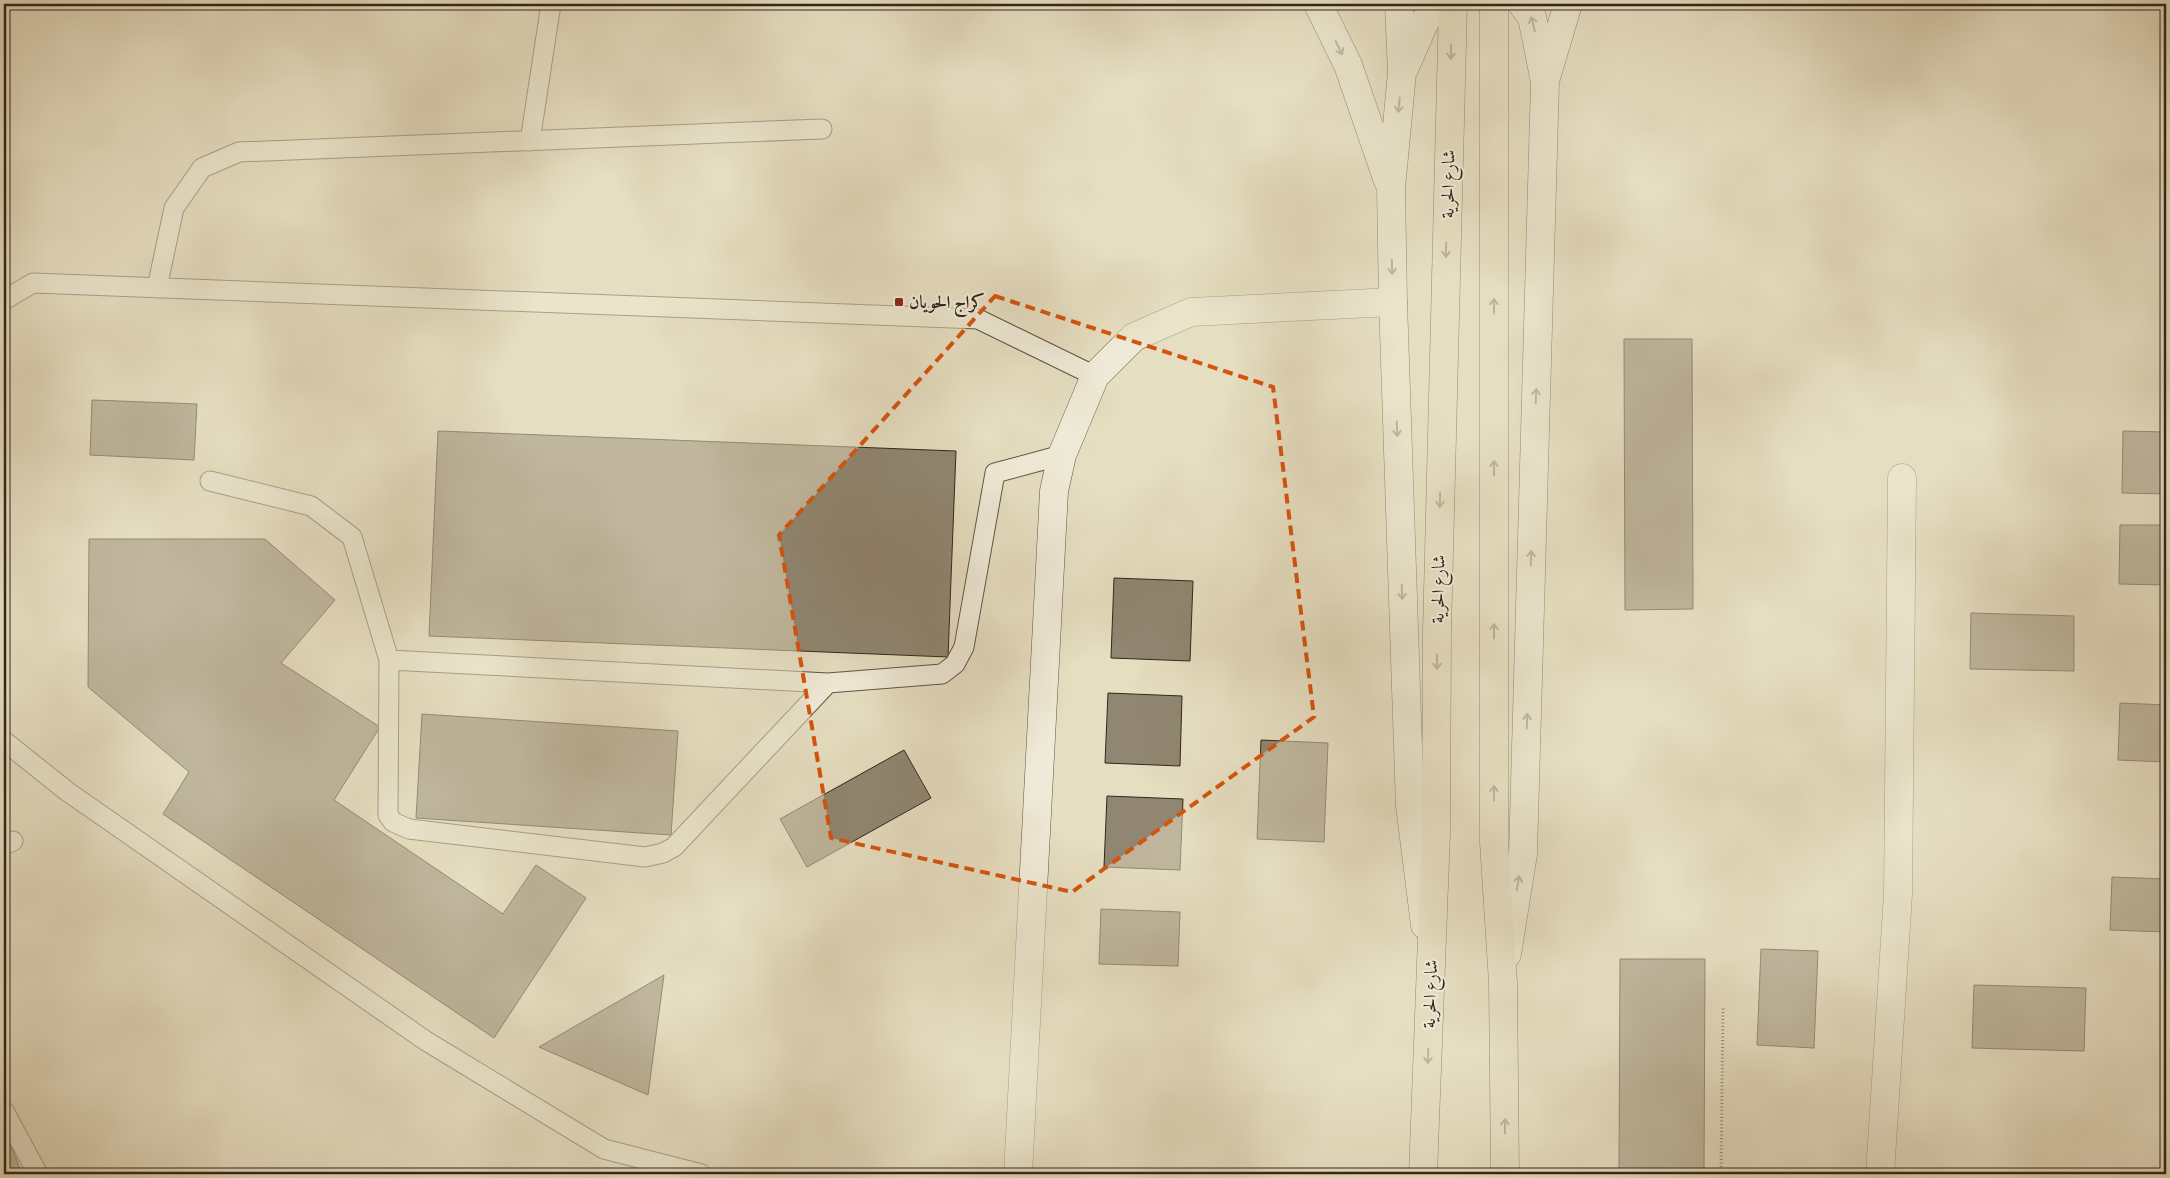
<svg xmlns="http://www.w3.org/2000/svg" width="2170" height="1178" font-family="Alegreya,Amiri,serif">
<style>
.building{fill:#908671;stroke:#32261a}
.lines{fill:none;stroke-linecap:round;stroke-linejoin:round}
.lane-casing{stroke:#5f5444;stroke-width:21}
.street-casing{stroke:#5f5444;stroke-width:29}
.secondary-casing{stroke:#32261a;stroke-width:29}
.highway-casing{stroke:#32261a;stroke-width:29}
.path{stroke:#32261a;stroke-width:3;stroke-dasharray:1 2.5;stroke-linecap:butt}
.lane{stroke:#efead7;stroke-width:19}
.street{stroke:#efead7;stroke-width:28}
.secondary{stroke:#efead7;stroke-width:28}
.highway{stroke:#e6dec1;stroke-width:28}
.oneway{stroke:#908878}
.oneway2{stroke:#8c826e}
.marked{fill:none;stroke:#d6540d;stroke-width:4;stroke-dasharray:10 6;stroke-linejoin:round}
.poi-dot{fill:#8f2418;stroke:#efead7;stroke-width:2}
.labels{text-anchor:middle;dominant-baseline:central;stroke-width:4;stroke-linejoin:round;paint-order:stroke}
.street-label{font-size:18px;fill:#32261a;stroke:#efead7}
.poi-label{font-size:18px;font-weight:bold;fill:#32261a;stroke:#efead7;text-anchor:start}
</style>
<rect width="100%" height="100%" fill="#e6dec1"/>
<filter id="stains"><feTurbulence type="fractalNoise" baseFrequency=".004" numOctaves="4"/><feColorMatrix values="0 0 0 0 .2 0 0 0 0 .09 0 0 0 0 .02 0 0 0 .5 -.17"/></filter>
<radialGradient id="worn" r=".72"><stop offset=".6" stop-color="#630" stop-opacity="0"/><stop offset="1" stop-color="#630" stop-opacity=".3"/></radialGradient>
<path class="building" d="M1624,339H1692L1693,609L1625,610Z
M92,400L197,404L194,460L90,455Z
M438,431L956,451L948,657L429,636Z
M2123,431L2166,432V494L2122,493Z
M2120,525H2166V585L2119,584Z
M89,539H265L335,600L281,663L380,727L334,800L503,914L536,865L586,898L494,1038L163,814L189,772L88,687Z
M1114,578L1193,581L1190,661L1111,658Z
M1971,613L2074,616V671L1970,669Z
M1108,693L1182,696L1180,766L1105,763Z
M2120,703L2166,705V762L2118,760Z
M422,714L678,731L671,835L416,818Z
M1261,740L1328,743L1324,842L1257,839Z
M904,750L931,798L807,867L780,819Z
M1107,796L1183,799L1180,870L1104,867Z
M2112,877L2166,879V932L2110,930Z
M1101,909L1180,912L1178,966L1099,964Z
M1761,949L1818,951L1814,1048L1757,1045Z
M1620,959H1705L1704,1174H1619Z
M664,975L648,1095L539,1047Z
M1974,985L2086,988L2084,1051L1972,1048Z
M6,1132L22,1174H4V1133Z"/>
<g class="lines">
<g class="lane-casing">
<path id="lane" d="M530,141L551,4
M157,288L174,208L202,168L239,152L822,129
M4,300L33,283L978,319L1095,376
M210,481L311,506L352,537L389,660L828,683L942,674L955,664L964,647L995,473L1062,455
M389,660L388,815L393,822L409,829L645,857L663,853L674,847L828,683
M4,741L68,792L426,1041L604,1149L701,1174
M4,845L13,841
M4,1111L38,1174"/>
</g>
<g class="street-casing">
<path id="street" d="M1018,1174L1054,491L1062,455L1095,376L1134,337L1191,312L1393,302
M1880,1174L1898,894L1902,478"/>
</g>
<g class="secondary-casing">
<path id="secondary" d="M1318,4L1348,65L1388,181
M1399,4L1402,73L1391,188L1393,302L1410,806L1425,925
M1522,4L1532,17L1544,77
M1405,67L1426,19L1444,4
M1507,954L1523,854L1545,81L1568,4"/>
</g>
<g class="highway-casing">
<path id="highway" d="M1494,4V842L1503,983L1505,1174
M1423,1174L1436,833L1437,631L1453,4"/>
</g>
<path class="path" d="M1721,1174L1723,1008"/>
<use href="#lane" class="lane"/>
<use href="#street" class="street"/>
<use href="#secondary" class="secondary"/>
<use href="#highway" class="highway"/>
</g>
<defs><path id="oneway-shaft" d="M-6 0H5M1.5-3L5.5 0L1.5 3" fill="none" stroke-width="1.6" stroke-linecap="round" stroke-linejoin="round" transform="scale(1.25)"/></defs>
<g class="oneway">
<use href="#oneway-shaft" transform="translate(1533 24) rotate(-104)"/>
<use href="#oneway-shaft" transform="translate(1339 48) rotate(64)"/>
<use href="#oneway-shaft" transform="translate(1399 105) rotate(96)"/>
<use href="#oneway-shaft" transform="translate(1392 267) rotate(89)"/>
<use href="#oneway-shaft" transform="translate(1536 396) rotate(-88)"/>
<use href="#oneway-shaft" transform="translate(1397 429) rotate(88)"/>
<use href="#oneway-shaft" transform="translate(1531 558) rotate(-88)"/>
<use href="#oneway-shaft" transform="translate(1402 592) rotate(88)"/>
<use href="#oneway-shaft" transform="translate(1527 721) rotate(-88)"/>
<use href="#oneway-shaft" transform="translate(1518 883) rotate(-80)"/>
</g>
<g class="oneway2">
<use href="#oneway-shaft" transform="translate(1451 52) rotate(91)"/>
<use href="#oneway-shaft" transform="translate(1446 250) rotate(91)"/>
<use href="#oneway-shaft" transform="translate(1494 306) rotate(-90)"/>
<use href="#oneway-shaft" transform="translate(1494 468) rotate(-90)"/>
<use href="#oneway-shaft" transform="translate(1440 500) rotate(91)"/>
<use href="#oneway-shaft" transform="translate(1494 631) rotate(-90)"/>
<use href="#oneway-shaft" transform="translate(1437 662) rotate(90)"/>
<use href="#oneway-shaft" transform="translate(1494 793) rotate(-90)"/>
<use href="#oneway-shaft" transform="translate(1428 1056) rotate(92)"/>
<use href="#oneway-shaft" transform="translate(1505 1126) rotate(-90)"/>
</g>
<path d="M0 0H2170V1178H0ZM995,296L1273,387L1314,717L1072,892L831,838L779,535Z" fill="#e6dec1" fill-opacity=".55" fill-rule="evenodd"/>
<path class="marked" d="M995,296L1273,387L1314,717L1072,892L831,838L779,535Z"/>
<rect class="poi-dot" x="894" y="297" width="10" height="10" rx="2.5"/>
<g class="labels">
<g class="street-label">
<text transform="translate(1448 184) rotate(-89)">شارع الحرية</text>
<text transform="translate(1438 589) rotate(-89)">شارع الحرية</text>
<text transform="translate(1430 994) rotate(-88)">شارع الحرية</text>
</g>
<g class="poi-label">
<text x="909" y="302">كراج الحويان</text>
</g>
</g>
<rect width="2170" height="1178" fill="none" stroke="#e6dec1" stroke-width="20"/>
<rect x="5" y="5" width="2160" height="1168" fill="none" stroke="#32261a" stroke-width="2.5"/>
<rect x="10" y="10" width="2150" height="1158" fill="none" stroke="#32261a"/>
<rect width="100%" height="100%" filter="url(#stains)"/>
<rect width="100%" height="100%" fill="url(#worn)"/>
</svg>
